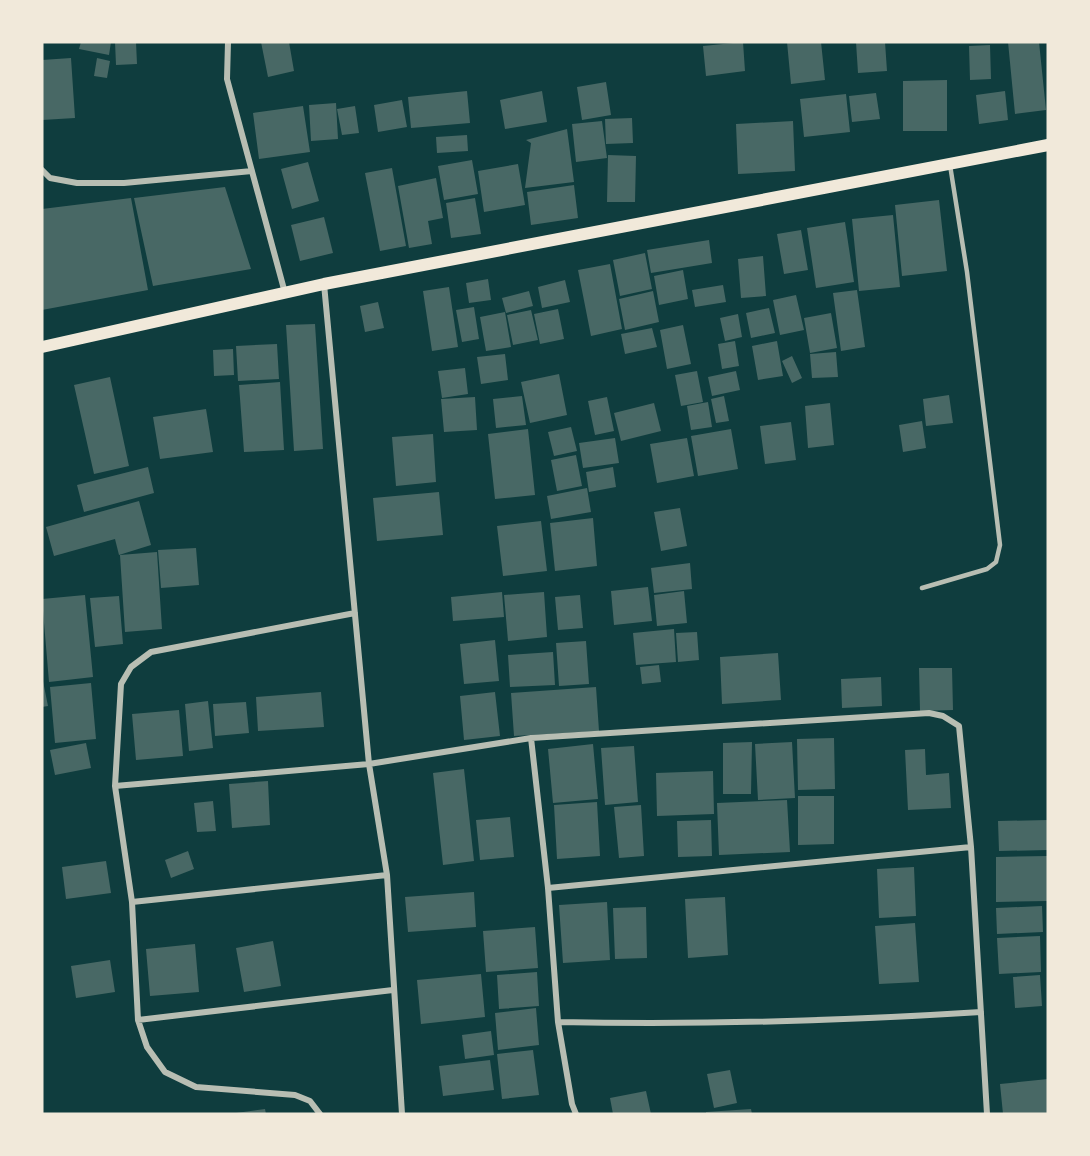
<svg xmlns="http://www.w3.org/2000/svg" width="1090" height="1156" font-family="Cabin,sans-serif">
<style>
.building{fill:#486865}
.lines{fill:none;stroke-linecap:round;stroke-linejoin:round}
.service{stroke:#b8beb3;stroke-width:4.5}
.minor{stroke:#b8beb3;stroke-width:6}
.secondary{stroke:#f1e9da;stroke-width:12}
</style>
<rect width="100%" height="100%" fill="#0f3d3e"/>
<path class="building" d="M81,42H111L109,55L79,49Z
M115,42H136L137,64L116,65Z
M261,42H289L294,71L268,77Z
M743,42L745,71L706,76L703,46Z
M787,42H821L825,80L791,84Z
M856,42H885L887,71L858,73Z
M1008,42H1039L1046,110L1015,114Z
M990,45L991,79L970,80L969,46Z
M71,58L75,118L42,120V60Z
M97,58L110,61L107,78L94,76Z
M947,80V131H903V81Z
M606,82L611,115L582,120L577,87Z
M467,91L470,123L411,128L408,97Z
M542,91L547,122L505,129L500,100Z
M1005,91L1008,120L979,124L976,95Z
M876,93L880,119L852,122L849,96Z
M846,94L850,132L804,137L800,99Z
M402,100L407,127L378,132L374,105Z
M336,103L338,139L311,141L309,105Z
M303,106L310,152L259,159L253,113Z
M355,106L359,133L342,135L337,109Z
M632,118L633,143L606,144L605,119Z
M602,121L607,158L576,162L572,124Z
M793,121L795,171L738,174L736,124Z
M567,129L574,182L525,188L531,143L526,140Z
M467,135L468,151L437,153L436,137Z
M608,155L636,156L635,202H607Z
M472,160L478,194L444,200L438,166Z
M308,162L319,201L292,209L281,169Z
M518,164L525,205L484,212L478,171Z
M392,168L406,246L380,251L365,173Z
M436,178L443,218L428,221L432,244L409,248L398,186Z
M574,185L578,218L531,225L527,192Z
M225,187L251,269L153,286L134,198Z
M131,198L148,290L42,310V209Z
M475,198L481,234L451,238L446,203Z
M939,200L947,271L902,276L895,205Z
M893,215L900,287L859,291L852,219Z
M324,217L333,253L300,261L291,225Z
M845,222L854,282L816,288L807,228Z
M801,230L808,270L784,274L777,234Z
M709,240L712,263L651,273L647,250Z
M645,253L652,289L620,296L613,260Z
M763,256L766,296L741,298L738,259Z
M610,264L622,329L591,336L578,270Z
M683,270L688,299L659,305L654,276Z
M488,279L491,300L469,303L466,283Z
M565,280L570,302L542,308L538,287Z
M723,285L726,302L695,307L692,290Z
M449,287L458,347L432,351L423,291Z
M857,290L865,347L841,351L833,293Z
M529,291L533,306L506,313L502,298Z
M653,291L659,322L625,330L619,299Z
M796,295L804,330L780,335L773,300Z
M378,302L384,328L365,332L360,306Z
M474,307L479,339L462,342L456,310Z
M769,308L775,333L751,338L746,313Z
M558,309L564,339L540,344L534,314Z
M531,310L538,340L513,345L507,315Z
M505,312L511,347L486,351L480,317Z
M831,313L837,348L810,353L804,318Z
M738,314L742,337L725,341L720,318Z
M315,324L323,449L294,451L286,325Z
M683,325L691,364L667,369L660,330Z
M652,328L657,347L625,354L621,334Z
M735,341L739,366L722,369L718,344Z
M777,341L783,376L758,380L752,346Z
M277,344L279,379L238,381L236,346Z
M233,349L234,375L214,376L213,350Z
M836,352L838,377L812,378L810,354Z
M505,354L508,380L481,384L477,357Z
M792,356L802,378L792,383L782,361Z
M465,368L468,394L442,398L438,371Z
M697,371L703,402L681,406L675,375Z
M736,371L740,390L712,396L708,377Z
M559,374L567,415L530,423L521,382Z
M110,377L129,466L94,474L74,385Z
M280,382L284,450L244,452L239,385Z
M949,395L953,423L926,426L923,399Z
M522,396L526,425L496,428L493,399Z
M724,396L729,421L716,423L711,399Z
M475,397L477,430L444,432L441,399Z
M607,397L614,431L595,435L588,401Z
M708,402L712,427L691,430L687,406Z
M654,403L661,431L621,441L614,413Z
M830,403L834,445L808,448L805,406Z
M206,409L213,452L160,459L153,417Z
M922,421L926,448L903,452L899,425Z
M791,422L796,460L765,464L760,426Z
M571,427L577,451L554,456L548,432Z
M528,429L535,495L495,499L488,434Z
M731,429L738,469L698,476L691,436Z
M433,434L436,482L396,486L392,437Z
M615,438L619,463L583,468L579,443Z
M687,438L694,476L657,483L650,444Z
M576,455L582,486L557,491L551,460Z
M148,467L154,493L84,512L77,485Z
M613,467L616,487L589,492L586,472Z
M587,488L591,512L551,519L547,496Z
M439,492L443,535L377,541L373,498Z
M139,501L151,545L119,555L115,539L54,556L46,527Z
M680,508L687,546L661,551L654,512Z
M593,518L597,566L555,571L550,523Z
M541,521L547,571L503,576L497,526Z
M196,548L199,585L161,588L158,550Z
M157,552L162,629L125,632L120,555Z
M690,563L692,589L654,593L651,568Z
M648,587L652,621L614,625L611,591Z
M684,591L687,623L657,626L654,595Z
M502,592L504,617L453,621L451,597Z
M544,592L547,637L508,641L504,595Z
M85,595L93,677L49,682L42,599Z
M580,595L583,628L558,630L555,597Z
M119,596L123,644L95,647L90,598Z
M674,629L676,662L636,665L633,633Z
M697,632L699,660L678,662L676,633Z
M495,640L499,681L464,684L460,644Z
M586,641L589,684L559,686L556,643Z
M553,652L555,685L510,687L508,655Z
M778,653L781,700L722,704L720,657Z
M659,665L661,682L642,684L640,667Z
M919,668H952L953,710L920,711Z
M42,676L48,706L42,707Z
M881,677L882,706L842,708L841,679Z
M91,683L96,739L55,743L50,687Z
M596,687L599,731L514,736L511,693Z
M321,692L324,727L258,731L256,697Z
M495,692L500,736L464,740L460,696Z
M208,701L213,748L189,751L185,704Z
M246,702L249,733L215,736L213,704Z
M179,710L183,756L136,760L132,714Z
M834,738L835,789L798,790L797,739Z
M752,742L751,794H723V743Z
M792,742L795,798L758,800L755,744Z
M86,743L91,768L55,775L50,750Z
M593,744L598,799L553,803L548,749Z
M634,746L638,802L605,805L601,748Z
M925,749L926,775L949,773L951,808L908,810L905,750Z
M464,769L474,861L443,865L433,773Z
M713,771L714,814L657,816L656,773Z
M268,781L270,825L232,828L229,784Z
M798,796H834V844L798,845Z
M787,800L790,852L719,855L717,803Z
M213,801L216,831L197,832L194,803Z
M597,802L600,856L557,859L554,805Z
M641,805L644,856L619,858L614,807Z
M510,817L514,857L480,860L476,820Z
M711,820L712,856L678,857L677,821Z
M1048,820V850L999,851L998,821Z
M188,851L194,869L171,878L165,860Z
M1048,856V901L996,902V857Z
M106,861L111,893L66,899L62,867Z
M914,867L916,916L879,918L877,869Z
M474,892L476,927L408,932L405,897Z
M725,897L728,955L688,958L685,899Z
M607,902L610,960L563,963L559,905Z
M1042,906L1043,932L997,934L996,908Z
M646,907L647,958L615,959L613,908Z
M915,923L919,982L879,984L875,926Z
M535,927L538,968L486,972L483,931Z
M1040,936L1041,972L999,974L997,938Z
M273,941L281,986L244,992L236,948Z
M195,944L199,992L150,996L146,949Z
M110,960L115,992L76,998L71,966Z
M537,972L539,1006L499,1009L497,975Z
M481,974L485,1017L421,1024L417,980Z
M1040,975L1042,1006L1015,1008L1013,977Z
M536,1008L539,1045L498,1050L495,1013Z
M491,1031L494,1055L465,1059L462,1035Z
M533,1050L539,1095L502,1099L497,1054Z
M490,1060L494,1090L443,1096L439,1066Z
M730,1070L737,1103L714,1108L707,1074Z
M1048,1079V1114H1003L1000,1084Z
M646,1091L651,1114H613L610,1098Z
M265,1109L266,1114H237L236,1113Z
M751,1109L752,1114H706V1112Z"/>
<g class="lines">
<path class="service" d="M922,588L987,569L996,562L1000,545L967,272L950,165"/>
<path class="minor" d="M228,42L227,79L285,293
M42,170L50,178L77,183H124L252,171
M324,284L369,764L387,875L402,1114
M355,613L151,652L131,667L121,684L115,786L132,902L138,1020L393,990
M531,738L548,888L971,847
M115,786L369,764L531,738L929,713L943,716L959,726L971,847L987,1114
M548,888L558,1022C700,1025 840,1021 981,1012
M132,902L387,875
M138,1020L147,1047L165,1072L196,1087L295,1095L310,1101L320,1114
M558,1022L572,1104L576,1114"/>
<path class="secondary" d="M42,347L324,284L1048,145"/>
</g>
<rect width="1090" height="1156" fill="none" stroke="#f1e9da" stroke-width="87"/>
</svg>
